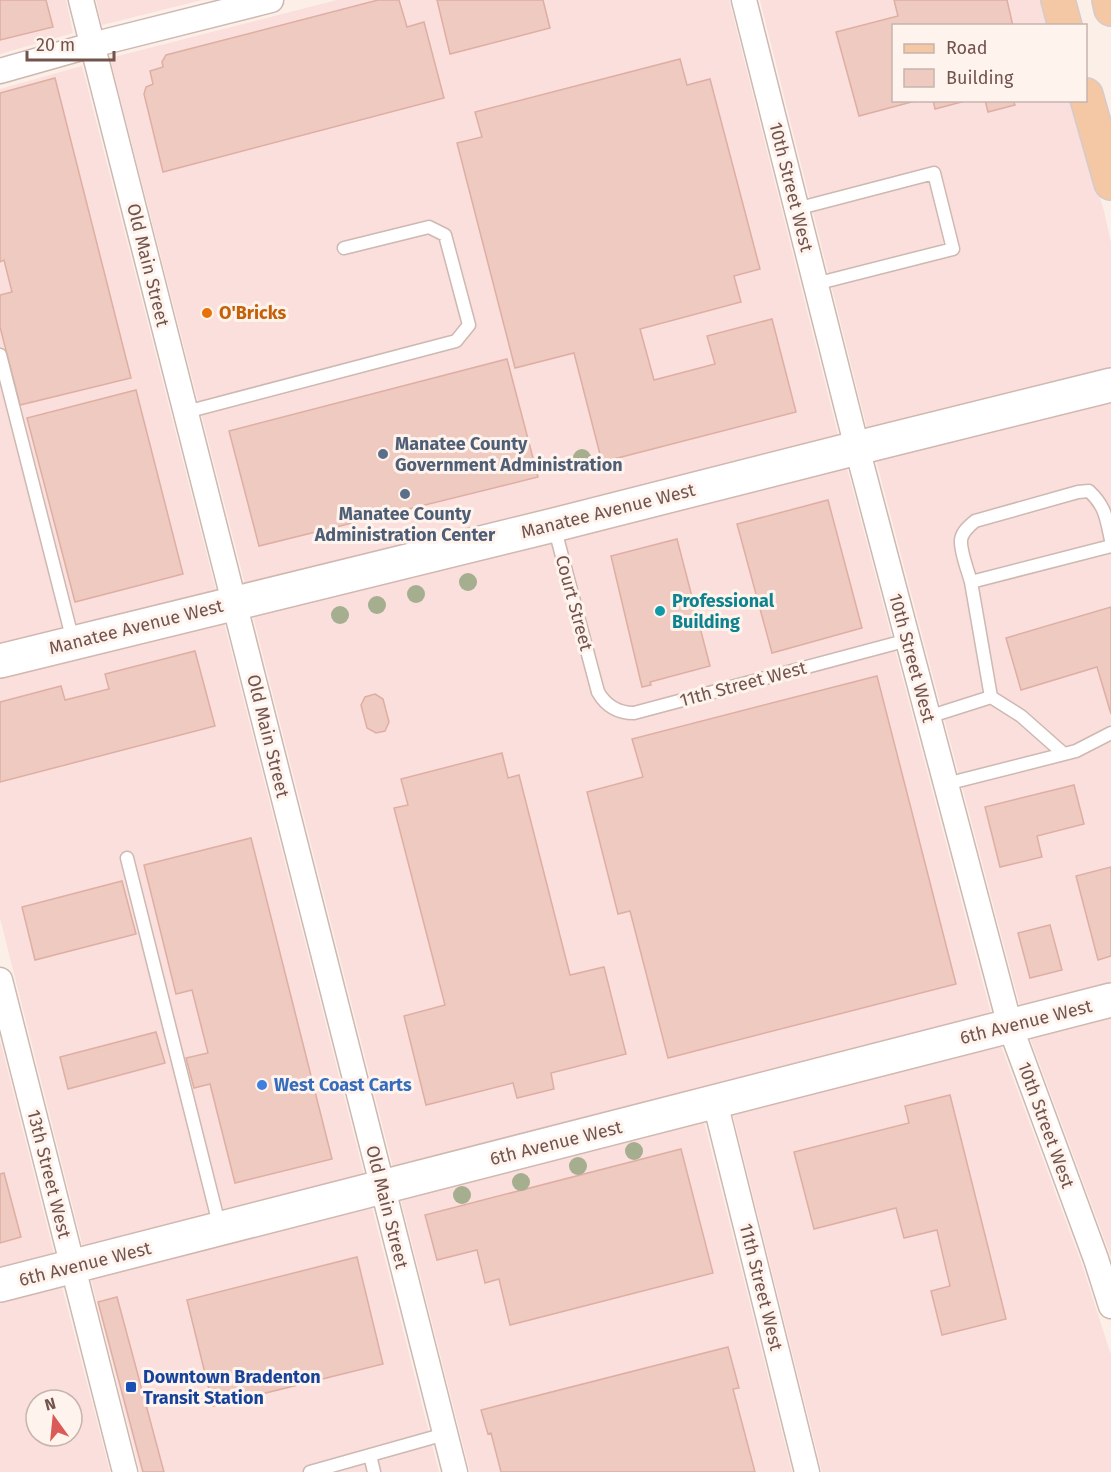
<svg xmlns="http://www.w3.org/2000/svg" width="1111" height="1472" font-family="'Fira Sans',sans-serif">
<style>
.commercial{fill:#fadfdc;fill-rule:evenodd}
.building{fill:#eecac1;stroke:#dfaea3;stroke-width:1.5}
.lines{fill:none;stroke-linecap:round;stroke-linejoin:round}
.lane-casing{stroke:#ceb8b1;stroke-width:15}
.street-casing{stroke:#ceb8b1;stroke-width:27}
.secondary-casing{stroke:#d0b7af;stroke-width:36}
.primary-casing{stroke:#d5cbca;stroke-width:36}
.lane{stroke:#fff;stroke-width:12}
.street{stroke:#fff;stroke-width:24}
.secondary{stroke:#fff;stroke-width:33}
.primary{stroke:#f4c7a5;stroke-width:33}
.tree{fill:#a5ae8e}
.food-dot{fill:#e8710a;stroke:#fef4ed;stroke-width:2}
.service-dot{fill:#5c6f8a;stroke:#fef4ed;stroke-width:2}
.culture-dot{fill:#0f9aa8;stroke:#fef4ed;stroke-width:2}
.shop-dot{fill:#3f7fe0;stroke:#fef4ed;stroke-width:2}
.transit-dot{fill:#1a4fb4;stroke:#fef4ed;stroke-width:2}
.labels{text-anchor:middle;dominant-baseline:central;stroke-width:6;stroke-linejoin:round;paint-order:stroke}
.street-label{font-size:18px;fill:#73534e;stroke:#fef4ed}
.food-label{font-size:18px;font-weight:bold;fill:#c56008;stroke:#fef4ed;text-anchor:start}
.service-label{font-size:18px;font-weight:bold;fill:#4e5e75;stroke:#fef4ed;text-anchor:start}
.culture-label{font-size:18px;font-weight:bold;fill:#0d838f;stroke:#fef4ed;text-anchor:start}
.shop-label{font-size:18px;font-weight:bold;fill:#366cbe;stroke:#fef4ed;text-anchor:start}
.transit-label{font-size:18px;font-weight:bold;fill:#164399;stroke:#fef4ed;text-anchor:start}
</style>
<rect width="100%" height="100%" fill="#fbefe7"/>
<path class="commercial" d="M0,0H66L73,33L0,54Z
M96,0H202L102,25Z
M337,0H729L838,435L550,509L245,584L110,58Z
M760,0H1042L1050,25L894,26V100L1071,101L1104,211L1111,243V368L867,428Z
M82,66L216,591L0,644V89Z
M1111,403V983L1020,1006L876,460Z
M847,468L991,1014L393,1167L253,616L558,541Z
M224,623L364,1175L83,1247L0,918V678Z
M1111,1017V1257L1030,1038Z
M0,1040L54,1254L0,1267Z
M1001,1046L1082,1265L1111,1355V1472H822L733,1115Z
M704,1122L792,1472H470L401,1200Z
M372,1208L439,1472H140L91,1279Z
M62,1287L110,1472H0V1302ZM36,1400H72V1436H36Z"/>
<path class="building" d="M0,0H46L53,27L0,40Z
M378,0H399L407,27L424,22L444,98L163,172L144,94L146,87L153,84L150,71L163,67L162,62L166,55Z
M437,0H543L550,28L450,54Z
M894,0H1007L1013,26H894V100H919L859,116L836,32L898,16Z
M680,59L687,85L710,79L760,269L734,276L741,302L640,329L654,380L715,364L707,336L772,319L796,412L602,462L574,353L515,368L457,143L482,137L475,112Z
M55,78L131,378L20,405L0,327V295L12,292L4,260L0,262V93Z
M933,100H969L935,109Z
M985,100H1013L1015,105L988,112Z
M507,359L538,477L259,546L229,431Z
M136,390L183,574L75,602L27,418Z
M828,500L862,628L772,653L737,524Z
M677,539L710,666L650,682L651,685L642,687L611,556Z
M1111,607V714L1097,667L1021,690L1006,638Z
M195,651L215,726L0,782V702L61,686L65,700L109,689L105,674Z
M877,676L956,984L668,1058L630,911L618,914L587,792L643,777L632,739Z
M375,694L383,699L389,722L385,731L376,733L367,728L361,705L365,697Z
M502,753L508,778L519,775L570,975L604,967L626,1054L551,1073L554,1089L517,1098L513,1083L426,1105L404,1016L445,1005L394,808L408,805L401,779Z
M1074,785L1084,824L1037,836L1042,857L1000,867L985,807Z
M251,838L332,1159L235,1183L210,1084L194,1088L186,1058L208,1053L192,990L176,994L144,865Z
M1111,867V956L1098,960L1076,876Z
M122,881L136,934L35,960L22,907Z
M1050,925L1062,970L1030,978L1018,933Z
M156,1032L165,1063L68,1089L60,1057Z
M950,1095L1006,1319L942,1335L931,1291L950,1286L937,1230L904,1238L896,1208L814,1229L794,1152L909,1123L905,1106Z
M681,1149L713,1273L510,1325L499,1279L485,1283L477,1250L437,1260L425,1215Z
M4,1173L21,1237L0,1243V1174Z
M357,1257L383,1364L213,1406L187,1300Z
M117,1297L164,1472H143L98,1302Z
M728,1347L739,1388L733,1389L755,1472H501L491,1433L488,1434L481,1410Z"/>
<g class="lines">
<g class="lane-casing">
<path id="lane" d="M796,209L934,173L953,249L815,284
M0,355L73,641
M186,412L456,341L469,325L445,235L429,227L344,248
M554,526L598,692C606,706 618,713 634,713L908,640
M971,582C968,571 960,551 961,540C962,532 969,526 975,521L1078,492L1089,491C1106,507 1106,518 1111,540
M991,697L971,582L1111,546
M928,717L991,697L1021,716L1064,754
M946,784L1076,751L1111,733
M127,858L220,1228
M370,1455L374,1472
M310,1472L445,1434"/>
</g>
<g class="street-casing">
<path id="street" d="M81,0L455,1472
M744,0L857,448L1010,1026L1096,1259L1111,1306
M0,71L92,45L271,0
M0,980L125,1472
M715,1102L807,1472"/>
</g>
<g class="secondary-casing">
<path id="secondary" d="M0,661L554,525L857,448L1111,385
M0,1285L1111,1000"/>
</g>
<g class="primary-casing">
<path id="primary" d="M1058,0L1065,26
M1109,0L1111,9
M1086,95L1111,183"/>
</g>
<use href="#lane" class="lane"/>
<use href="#street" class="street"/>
<use href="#secondary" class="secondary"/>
<use href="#primary" class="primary"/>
</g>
<g class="tree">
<circle cx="582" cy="458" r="9"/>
<circle cx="468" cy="582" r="9"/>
<circle cx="416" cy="594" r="9"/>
<circle cx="377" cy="605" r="9"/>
<circle cx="340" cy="615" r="9"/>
<circle cx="634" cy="1151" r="9"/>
<circle cx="578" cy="1166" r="9"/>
<circle cx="521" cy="1182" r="9"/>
<circle cx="462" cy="1195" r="9"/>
</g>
<circle class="food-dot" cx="207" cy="313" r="6"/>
<g class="service-dot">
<circle cx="383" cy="454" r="6"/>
<circle cx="405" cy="494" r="6"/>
</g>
<circle class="culture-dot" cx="660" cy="611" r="6"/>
<circle class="shop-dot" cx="262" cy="1085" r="6"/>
<rect class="transit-dot" x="125" y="1381" width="12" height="12" rx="3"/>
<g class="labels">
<g class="street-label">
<text transform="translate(791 187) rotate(76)">10th Street West</text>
<text transform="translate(148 265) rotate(76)">Old Main Street</text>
<text transform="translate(608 511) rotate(-14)">Manatee Avenue West</text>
<text transform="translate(574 603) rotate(75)">Court Street</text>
<text transform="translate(136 627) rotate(-14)">Manatee Avenue West</text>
<text transform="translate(912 658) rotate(75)">10th Street West</text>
<text transform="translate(743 684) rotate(-15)">11th Street West</text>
<text transform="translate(268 736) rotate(76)">Old Main Street</text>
<text transform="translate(1026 1022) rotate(-14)">6th Avenue West</text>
<text transform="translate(1046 1125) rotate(70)">10th Street West</text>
<text transform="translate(556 1143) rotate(-14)">6th Avenue West</text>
<text transform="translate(49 1174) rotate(76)">13th Street West</text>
<text transform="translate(387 1207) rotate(76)">Old Main Street</text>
<text transform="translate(85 1264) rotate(-14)">6th Avenue West</text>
<text transform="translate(761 1287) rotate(76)">11th Street West</text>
</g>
<g class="food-label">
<text x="219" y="313">O'Bricks</text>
</g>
<g class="service-label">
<text x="395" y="444">Manatee County<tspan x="395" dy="21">Government Administration</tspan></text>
<text x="405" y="514" text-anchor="middle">Manatee County<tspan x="405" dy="21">Administration Center</tspan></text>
</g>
<g class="culture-label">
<text x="672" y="601">Professional<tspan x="672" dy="21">Building</tspan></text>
</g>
<g class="shop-label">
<text x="274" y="1085">West Coast Carts</text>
</g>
<g class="transit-label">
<text x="143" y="1377">Downtown Bradenton<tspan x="143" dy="21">Transit Station</tspan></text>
</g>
</g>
<rect x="892" y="24" width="195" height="78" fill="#fef4ed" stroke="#c6b4ad" stroke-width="1.5"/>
<rect x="904" y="44" width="30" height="9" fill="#f4c7a5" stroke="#c6b4ad" stroke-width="1.5"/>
<text x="946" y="54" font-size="18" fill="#73534e">Road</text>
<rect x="904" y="69" width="30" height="18" fill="#eecac1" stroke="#c6b4ad" stroke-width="1.5"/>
<text x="946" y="84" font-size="18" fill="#73534e">Building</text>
<g transform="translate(54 1418) rotate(345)"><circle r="28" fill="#fef4ed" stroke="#c6b4ad" stroke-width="1.5"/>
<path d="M0-4.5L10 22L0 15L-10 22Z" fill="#db5a57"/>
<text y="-9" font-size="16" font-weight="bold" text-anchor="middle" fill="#73534e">N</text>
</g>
<path d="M27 51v9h87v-9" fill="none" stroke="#73534e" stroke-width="3"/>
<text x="36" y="51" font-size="18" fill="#73534e" stroke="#fef4ed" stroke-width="4.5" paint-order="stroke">20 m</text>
</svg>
